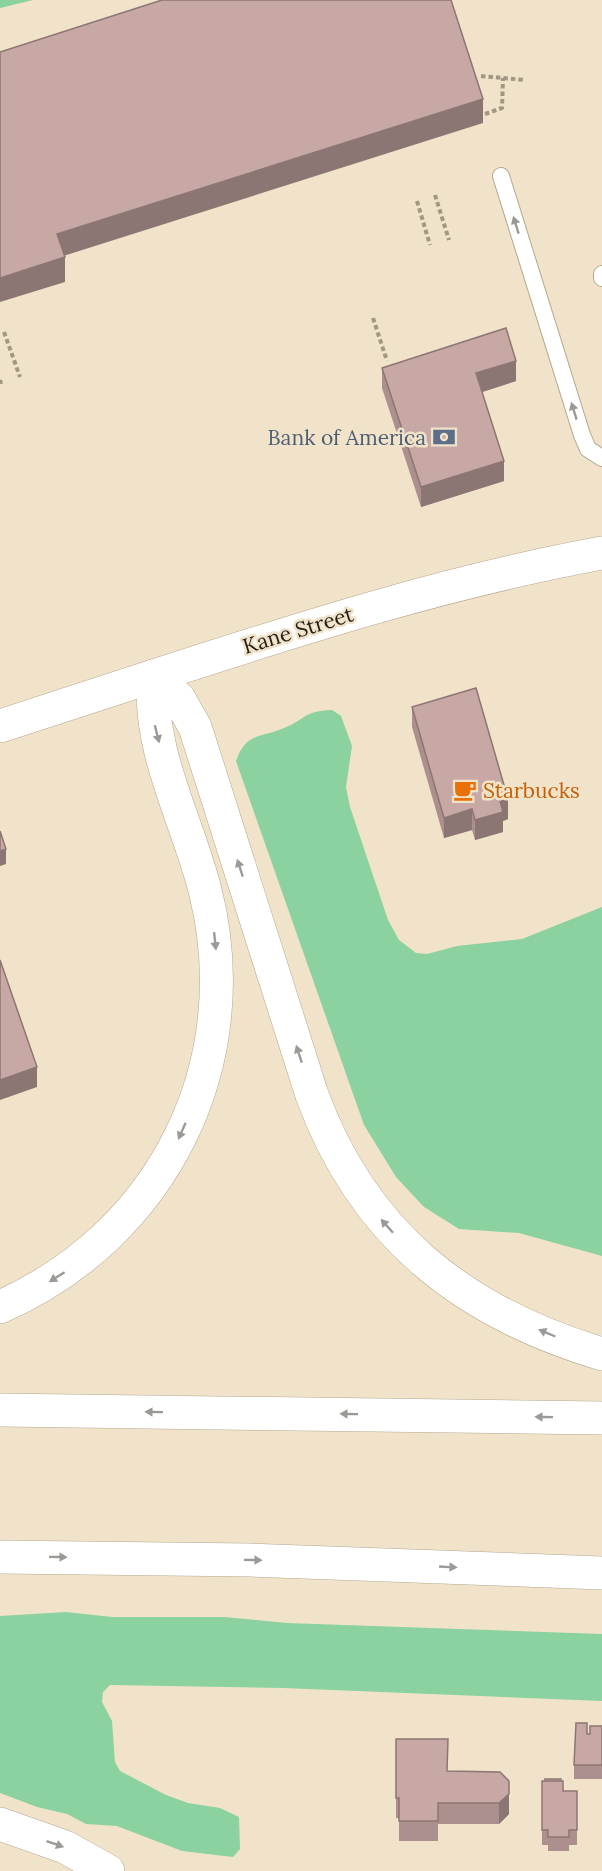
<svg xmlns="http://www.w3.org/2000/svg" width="602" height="1871" font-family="Lora,serif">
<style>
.green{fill:#8bd2a0}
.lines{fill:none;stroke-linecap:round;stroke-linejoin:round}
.service-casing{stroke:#b4a78e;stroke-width:18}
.tertiary-casing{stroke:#b4a78e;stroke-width:34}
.secondary-casing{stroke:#b4a78e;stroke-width:34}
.motorway-casing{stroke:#b4a78e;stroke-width:34}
.path{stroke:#a19783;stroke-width:4;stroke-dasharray:4.5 3;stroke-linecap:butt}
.service{stroke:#fff;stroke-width:16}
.tertiary{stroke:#fff;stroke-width:33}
.secondary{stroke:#fff;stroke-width:33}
.motorway{stroke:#fff;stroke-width:33}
.wall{fill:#ac908d}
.shaded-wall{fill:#8c7673}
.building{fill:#c8a8a4;stroke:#8c7673;stroke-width:1.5}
.oneway{fill:#9c9a96}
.labels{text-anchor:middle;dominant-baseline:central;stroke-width:5;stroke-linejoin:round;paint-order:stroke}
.service-label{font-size:21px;fill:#4e5e75;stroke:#f1e3c9;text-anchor:end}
.street-label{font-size:21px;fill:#241f15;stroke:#f1e3c9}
.food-label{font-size:21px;fill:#c56008;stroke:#f1e3c9;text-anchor:start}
</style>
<rect width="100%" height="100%" fill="#f1e3c9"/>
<path class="green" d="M0,0H33L0,8Z
M332,710L341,716L352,746L346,787L350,807L388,920L399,940L416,953L427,954L457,946L522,939L602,907V1256L519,1233L459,1229L424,1207L396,1177L364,1125L236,761C246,732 261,738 284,728C307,719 303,711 332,710Z
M66,1612L112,1617H224L287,1623L602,1634V1701L283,1688L110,1685L103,1692L102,1702L112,1721L115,1762L120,1771L166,1795L188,1803L220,1808L239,1817L240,1849L233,1857L182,1851L117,1826L86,1824L67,1814L37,1807L0,1793V1616Z"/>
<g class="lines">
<g class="service-casing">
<path id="service" d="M501,176L582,435L588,449L602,458
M602,274V278"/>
</g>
<g class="tertiary-casing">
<path id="tertiary" d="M0,726L154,676"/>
</g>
<g class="secondary-casing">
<path id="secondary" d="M154,676C302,628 449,581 602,553"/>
</g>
<g class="motorway-casing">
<path id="motorway" d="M154,676L179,699L195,727L312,1095C363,1234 462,1312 602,1354
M0,1307C163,1235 249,1064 205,890C187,819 147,750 154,676
M0,1410L602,1418
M0,1557L250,1560L602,1573
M0,1824L65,1847L108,1871"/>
</g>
<path class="path" d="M481,76L525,80
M485,114L502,108L503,78
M435,195L449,240
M417,201L430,245
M373,318L387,361
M4,332L20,377
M0,380L1,384"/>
<use href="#service" class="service"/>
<use href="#tertiary" class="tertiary"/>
<use href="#secondary" class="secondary"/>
<use href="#motorway" class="motorway"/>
</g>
<path class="wall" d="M382,368L516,381L482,392L504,481L421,507L382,388Z
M412,707L508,819L503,821V832L475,840L472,830L444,838L412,727Z
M602,1726V1779H574V1765L587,1734H590Z
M396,1739L447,1771L500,1772L509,1814L499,1824H438V1841H399V1818H396Z
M542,1781H561L563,1791H577V1845H569V1851H548V1845H542Z"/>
<path class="shaded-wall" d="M483,99V123L57,258V234Z
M65,257V282L0,302V278Z
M516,361V381L476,394V373Z
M504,461V481L421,507V487Z
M508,799V819L503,821V832L475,840V820L500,801Z
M472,809V830L444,838V818Z
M6,849V864L0,866V851Z
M37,1067V1087L0,1100V1080Z
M509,1794V1814L499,1824V1803Z"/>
<path class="building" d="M162,0H451L483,99L57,234L65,257L0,278V52Z
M506,328L516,361L476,373L504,461L421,487L382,368Z
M476,688L508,799L500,801L503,812L475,820L472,809L444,818L412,707Z
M0,831L6,849L0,851Z
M0,960L37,1067L0,1080Z
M576,1723H587V1734H590V1726H602V1765H574Z
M396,1739H448L447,1771L500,1772L509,1781V1794L499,1803H438V1821H399V1798H396Z
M545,1779H561V1781H545Z
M542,1781H563V1791H577V1830H569V1837H548V1830H542Z"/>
<defs><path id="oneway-solid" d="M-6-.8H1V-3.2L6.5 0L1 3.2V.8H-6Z" transform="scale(1.5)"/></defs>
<g class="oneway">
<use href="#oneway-solid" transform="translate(516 225) rotate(-107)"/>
<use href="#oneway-solid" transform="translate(574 411) rotate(-107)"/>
<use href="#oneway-solid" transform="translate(157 734) rotate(76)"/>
<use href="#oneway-solid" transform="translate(240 868) rotate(-108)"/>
<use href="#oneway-solid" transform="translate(215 941) rotate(84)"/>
<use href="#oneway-solid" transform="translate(299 1054) rotate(-108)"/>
<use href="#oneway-solid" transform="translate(182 1131) rotate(114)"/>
<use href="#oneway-solid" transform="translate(387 1226) rotate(-132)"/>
<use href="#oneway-solid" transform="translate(57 1277) rotate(148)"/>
<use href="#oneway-solid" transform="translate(547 1333) rotate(-157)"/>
<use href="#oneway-solid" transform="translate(154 1412) rotate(-179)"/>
<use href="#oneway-solid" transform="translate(349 1414) rotate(-179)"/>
<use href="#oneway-solid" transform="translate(544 1417) rotate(-179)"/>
<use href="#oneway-solid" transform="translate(58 1557) rotate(1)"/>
<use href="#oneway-solid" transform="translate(253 1560) rotate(1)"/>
<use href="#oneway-solid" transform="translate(448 1567) rotate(3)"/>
<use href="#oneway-solid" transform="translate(55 1844) rotate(19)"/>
</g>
<defs>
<g id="bank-bare" transform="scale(1.8)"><path d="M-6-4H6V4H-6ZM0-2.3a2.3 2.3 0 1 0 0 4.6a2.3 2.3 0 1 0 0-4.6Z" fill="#5c6f8a" stroke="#f1e3c9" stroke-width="2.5" paint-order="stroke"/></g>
<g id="cafe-bare" transform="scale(1.8)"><path d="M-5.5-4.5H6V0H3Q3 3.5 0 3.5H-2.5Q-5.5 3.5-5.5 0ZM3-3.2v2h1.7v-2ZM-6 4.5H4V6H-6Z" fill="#e8710a" stroke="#f1e3c9" stroke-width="2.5" paint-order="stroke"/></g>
</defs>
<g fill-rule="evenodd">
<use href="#bank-bare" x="444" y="437"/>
<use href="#cafe-bare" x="465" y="790"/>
</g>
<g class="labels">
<g class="service-label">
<text x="426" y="437">Bank of America</text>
</g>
<g class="street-label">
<text transform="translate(298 630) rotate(-17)">Kane Street</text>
</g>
<g class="food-label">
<text x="483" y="790">Starbucks</text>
</g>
</g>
</svg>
